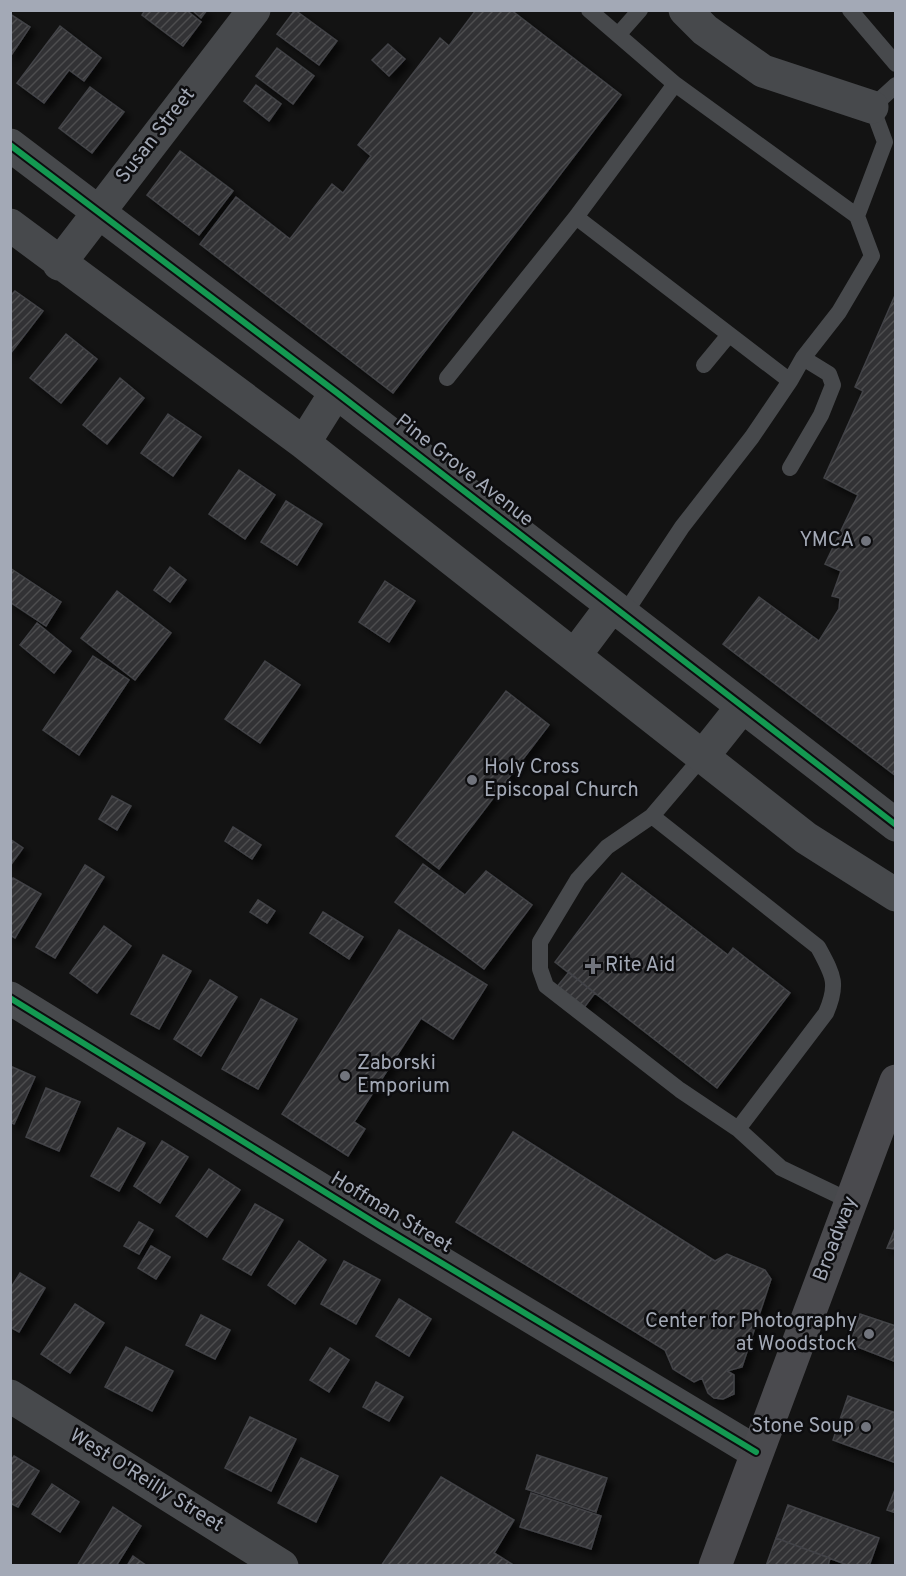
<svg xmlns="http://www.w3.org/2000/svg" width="906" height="1576" font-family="Overpass,sans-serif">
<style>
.building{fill:url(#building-hatch);stroke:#424347;stroke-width:1.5;filter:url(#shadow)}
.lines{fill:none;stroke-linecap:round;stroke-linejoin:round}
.service{stroke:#47494c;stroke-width:16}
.minor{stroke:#47494c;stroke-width:33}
.tertiary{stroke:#47494c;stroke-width:33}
.trunk{stroke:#4a4a4e;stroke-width:33}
.cycleway-casing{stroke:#0d0d0f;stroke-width:10}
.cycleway{stroke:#139951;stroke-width:6}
.poi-dot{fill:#71747d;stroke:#0d0d0f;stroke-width:2}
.labels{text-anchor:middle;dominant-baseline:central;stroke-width:5;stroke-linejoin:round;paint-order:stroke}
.street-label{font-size:20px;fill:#a3a9b6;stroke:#0d0d0f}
.poi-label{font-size:20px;fill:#a3a9b6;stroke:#0d0d0f;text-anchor:end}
</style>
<defs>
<pattern id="building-hatch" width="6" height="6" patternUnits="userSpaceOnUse" patternTransform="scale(1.5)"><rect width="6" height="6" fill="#323234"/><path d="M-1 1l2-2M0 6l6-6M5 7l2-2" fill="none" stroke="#4d4d4f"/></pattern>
<filter id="shadow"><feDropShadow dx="5.5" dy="5.5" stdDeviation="3" flood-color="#0009"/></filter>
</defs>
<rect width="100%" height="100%" fill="#131313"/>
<path class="building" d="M145,10H186L201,22L183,46L142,15Z
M192,10H207L201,18Z
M295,10L337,41L319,65L277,34Z
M476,10H511L621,95L393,393L200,244L236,197L290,239L332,184L343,193L371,156L358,145L440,38L449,46Z
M10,14L30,27L10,57Z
M60,26L101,58L84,81L69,70L44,103L17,83Z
M388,44L405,59L389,76L372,60Z
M277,48L314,76L293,104L256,76Z
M256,85L281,104L269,121L244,101Z
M90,87L124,112L92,153L59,128Z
M180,151L233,191L199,235L147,195Z
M15,291L43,311L10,354V296Z
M896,293V776L723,644L759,597L819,641L839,609L840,598L832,596L841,571L825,564L858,495L824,478L863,391L855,387Z
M66,334L97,359L61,403L30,378Z
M120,378L144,398L107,444L83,425Z
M168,414L201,437L173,476L141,453Z
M239,470L275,495L245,539L209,514Z
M286,501L322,524L297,565L261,542Z
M170,567L186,580L170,602L154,590Z
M10,568L61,602L46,626L10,602Z
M385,581L415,601L389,642L359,622Z
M117,591L171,633L135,680L81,638Z
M37,623L71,651L54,673L20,645Z
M93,656L129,680L79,755L43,730Z
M265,661L300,685L260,743L225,719Z
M506,691L549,725L439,869L396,836Z
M112,796L131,806L117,830L99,819Z
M233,827L261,845L252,859L225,841Z
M10,839L23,848L10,866Z
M423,864L465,895L486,871L532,905L484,969L395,902Z
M85,865L104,877L55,958L36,947Z
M622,873L728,955L733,948L790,993L717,1088L555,962Z
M13,878L41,894L15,938L10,935V883Z
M258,900L275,911L267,923L250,912Z
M323,912L363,937L349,959L310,933Z
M104,926L131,946L97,993L70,973Z
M399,930L487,985L453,1039L421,1018L354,1122L365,1129L348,1156L282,1114Z
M163,955L191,971L159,1029L131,1014Z
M569,972L595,993L583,1009L556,988Z
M210,980L237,997L201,1056L174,1039Z
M261,999L297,1019L258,1089L222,1069Z
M10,1066L35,1077L14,1124L10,1122Z
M46,1088L80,1102L59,1151L26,1137Z
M118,1128L145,1143L119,1191L91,1176Z
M513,1132L715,1261L727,1254L765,1270L771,1279L742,1367L727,1371L734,1375V1394L723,1399L714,1398L708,1393L702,1378L694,1382L673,1369L665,1350L456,1222Z
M162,1141L188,1157L160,1203L134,1186Z
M209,1169L240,1190L207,1237L176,1216Z
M255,1204L283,1220L251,1275L223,1259Z
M139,1222L153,1230L139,1254L124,1246Z
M896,1226V1249L887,1248Z
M299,1241L326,1260L295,1304L268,1285Z
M151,1246L170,1257L156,1279L138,1268Z
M344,1261L380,1280L356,1324L321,1304Z
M20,1273L45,1288L19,1332L10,1327V1289Z
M399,1299L431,1319L409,1356L376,1336Z
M75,1304L104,1323L70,1373L41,1354Z
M860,1314L896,1326V1362L850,1344Z
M201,1315L230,1330L215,1359L186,1345Z
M126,1347L173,1371L152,1411L105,1387Z
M330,1348L349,1360L329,1392L310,1380Z
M376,1382L403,1397L389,1421L363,1407Z
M848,1396L896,1413V1463L833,1440Z
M250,1417L296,1439L271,1491L225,1468Z
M537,1455L607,1478L596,1512L526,1489Z
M14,1456L39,1471L18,1507L10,1503V1462Z
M301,1458L338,1476L316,1522L278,1503Z
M441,1477L514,1520L494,1553L515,1566H381Z
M52,1484L79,1502L60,1532L32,1514Z
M896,1487V1513L887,1510Z
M531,1493L601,1516L591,1549L520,1527Z
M788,1505L879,1538L869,1566H850L776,1538Z
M113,1507L141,1526L116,1566H77Z
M776,1538L830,1558L828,1566H766Z
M133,1556L147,1566H127Z"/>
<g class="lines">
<path class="service" d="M589,10L675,84L857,216L872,256L839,312L803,358L790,381
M850,10L896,64
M618,35L640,10
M857,216L885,142L872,107L896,85
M704,365L728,336
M447,378L576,217
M790,468L821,415L833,385L829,374L803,358
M623,616L682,527L752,437L790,381L576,217L675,84
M703,756L652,816L607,847L578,879L540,942V969L546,986L680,1090L738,1129L781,1168L850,1201
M652,816L818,947C833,975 839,983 826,1013L738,1129"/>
<path class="minor" d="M685,10L705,30L763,71L872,107
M10,145L336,392L896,825
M10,225L304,443L806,838L896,895
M59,264L254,10
M304,443L336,392
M575,655L611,607
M703,756L742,707
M10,998L380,1226L756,1452"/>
<path class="tertiary" d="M10,1396L282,1566"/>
<path class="trunk" d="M715,1566L896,1081"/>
<g class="cycleway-casing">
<path id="cycleway" d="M10,145L336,392L896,825
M10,998L380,1226L756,1452"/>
</g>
<use href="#cycleway" class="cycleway"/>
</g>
<g class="poi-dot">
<circle cx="866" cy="541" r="6"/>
<circle cx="472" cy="780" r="6"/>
<path d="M590 957h6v6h6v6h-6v6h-6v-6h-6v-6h6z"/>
<circle cx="345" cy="1076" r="6"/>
<circle cx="869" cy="1334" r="6"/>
<circle cx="866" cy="1427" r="6"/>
</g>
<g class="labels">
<g class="street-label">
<text transform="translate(156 136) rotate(-52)">Susan Street</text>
<text transform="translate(464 471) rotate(38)">Pine Grove Avenue</text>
<text transform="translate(391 1213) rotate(31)">Hoffman Street</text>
<text transform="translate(836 1239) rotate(-69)">Broadway</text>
<text transform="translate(146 1481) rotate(32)">West O'Reilly Street</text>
</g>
<g class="poi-label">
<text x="854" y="541">YMCA</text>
<text x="484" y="768" text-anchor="start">Holy Cross<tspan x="484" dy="23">Episcopal Church</tspan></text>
<text x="605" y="966" text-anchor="start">Rite Aid</text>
<text x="357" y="1064" text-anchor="start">Zaborski<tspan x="357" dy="23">Emporium</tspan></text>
<text x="857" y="1322">Center for Photography<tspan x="857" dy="23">at Woodstock</tspan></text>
<text x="854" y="1427">Stone Soup</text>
</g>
</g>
<rect width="906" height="1576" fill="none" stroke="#a3a9b6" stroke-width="24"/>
</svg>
